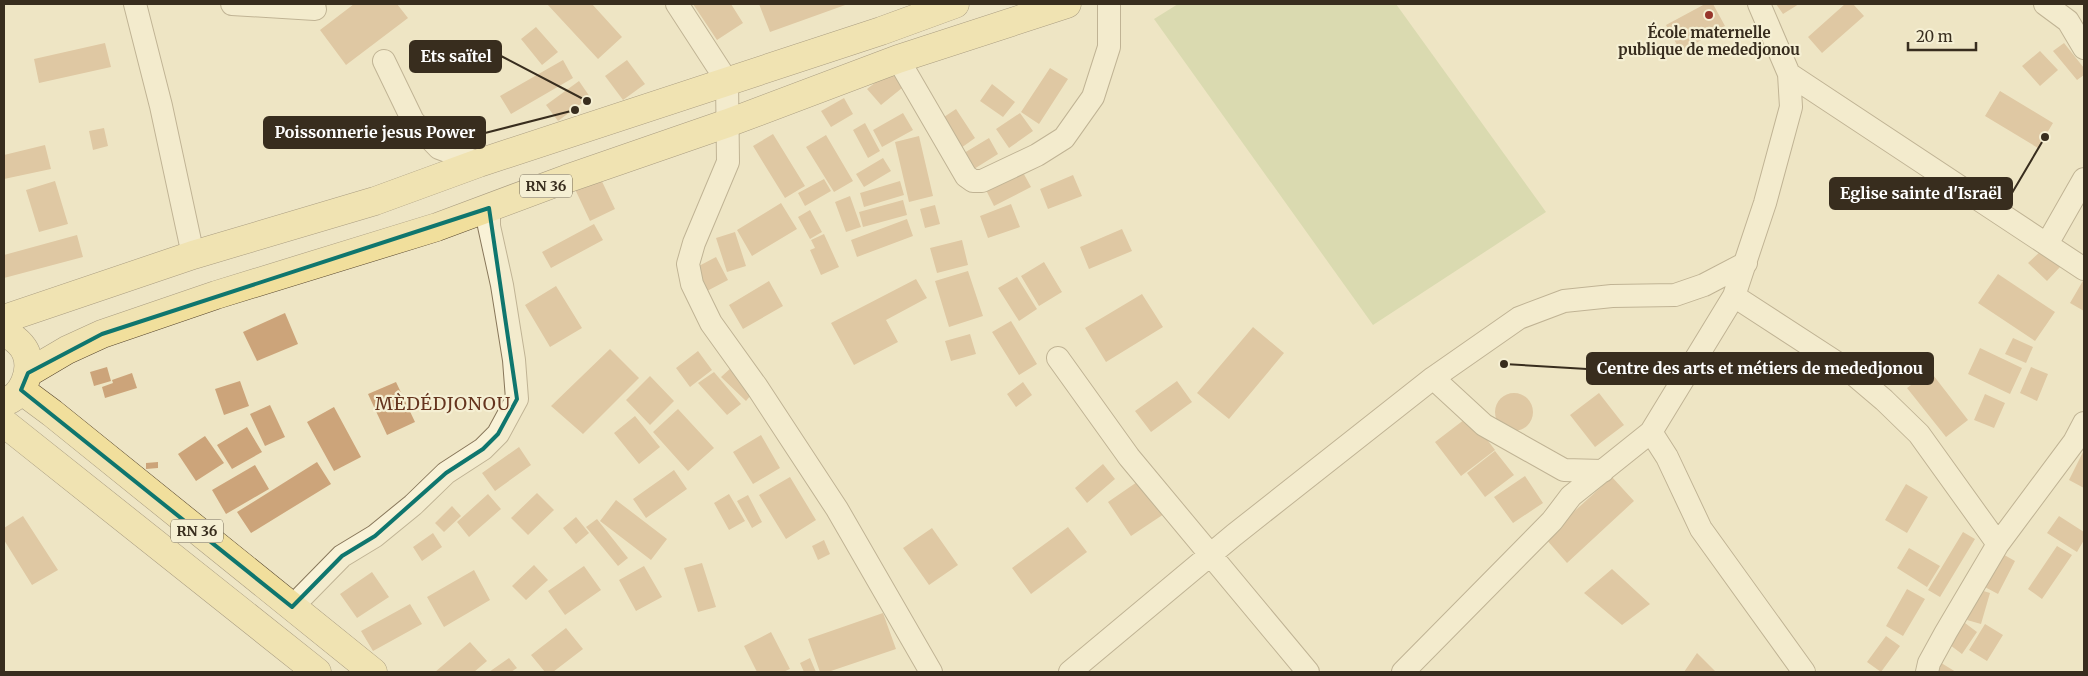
<svg xmlns="http://www.w3.org/2000/svg" width="2088" height="676" font-family="Merriweather,serif">
<style>
.green{fill:#c1cc97}
.building{fill:#cca47a}
.lines{fill:none;stroke-linecap:round;stroke-linejoin:round}
.street-casing{stroke:#88775a;stroke-width:24}
.primary-casing{stroke:#56452e;stroke-width:29}
.street{stroke:#f9f2d7;stroke-width:22}
.primary{stroke:#f1df9c;stroke-width:28}
.marked{fill:none;stroke:#0f766e;stroke-width:4;stroke-linejoin:round}
.poi-dot{fill:#97352b;stroke:#f5efd3;stroke-width:2}
.labels{text-anchor:middle;dominant-baseline:central;stroke-width:4.5;stroke-linejoin:round;paint-order:stroke}
.shield{fill:#f5efd3;stroke:#716754;stroke-width:1}
.shield-label{font-size:14px;font-weight:bold;fill:#382d1e}
.poi-label{font-size:15px;font-weight:bold;fill:#382d1e;stroke:#f5efd3}
.quarter-label{font-size:18px;letter-spacing:1px;fill:#65341e;stroke:#f5efd3}
.leader{fill:none;stroke:#382d1e;stroke-width:2}
.callout-dot{fill:#382d1e;stroke:#f5efd3;stroke-width:2}
.callout{fill:#382d1e;stroke:#382d1e;stroke-width:2}
.callout-label{font-size:16px;text-anchor:middle;font-weight:bold;fill:#fff}
</style>
<rect width="100%" height="100%" fill="#eee5c4"/>
<path class="green" d="M1178,4H1396L1546,212L1373,325L1154,19Z"/>
<path class="building" d="M354,4H397L408,18L346,65L320,30Z
M547,4H592L622,37L598,59Z
M693,4H731L743,23L717,40Z
M759,4H848L770,32Z
M1705,4H1713L1725,26L1681,52L1666,25Z
M1776,4H1799L1783,14Z
M1845,4H1853L1864,16L1822,53L1808,37Z
M536,27L558,52L542,65L521,39Z
M105,43L111,67L39,83L34,59Z
M2064,43L2084,68V75L2077,80L2053,51Z
M2040,51L2058,70L2040,86L2022,66Z
M563,60L573,78L511,114L500,96Z
M627,60L645,84L623,100L605,76Z
M894,68L907,84L881,105L867,89Z
M1050,68L1068,79L1039,124L1021,112Z
M579,81L590,97L558,121L546,105Z
M992,84L1015,102L1003,117L980,101Z
M2000,91L2053,123L2038,148L1985,116Z
M844,98L853,114L831,127L821,111Z
M956,109L975,138L961,148L941,119Z
M903,113L913,130L882,147L873,130Z
M1020,113L1033,131L1009,148L996,129Z
M865,123L880,151L868,158L853,130Z
M104,128L108,146L93,150L89,131Z
M773,134L805,186L785,198L753,146Z
M826,135L853,181L834,192L806,147Z
M919,136L933,196L909,202L895,142Z
M989,138L998,154L974,169L964,153Z
M45,145L51,169L4,179V155Z
M883,158L891,171L864,187L856,174Z
M1020,167L1031,187L994,206L984,186Z
M598,173L615,209L590,221L573,185Z
M1073,175L1082,196L1048,209L1040,189Z
M824,179L831,191L805,206L798,193Z
M55,181L68,224L39,232L26,190Z
M900,181L904,195L864,207L860,193Z
M850,196L861,227L846,232L835,202Z
M903,200L907,215L863,227L859,212Z
M781,203L797,229L752,256L737,230Z
M1011,204L1020,227L988,238L980,216Z
M935,205L940,224L925,228L920,209Z
M810,210L822,232L810,239L798,217Z
M907,219L913,236L857,257L851,240Z
M594,224L603,240L551,268L542,252Z
M1122,229L1132,251L1089,269L1080,247Z
M735,232L746,266L727,272L716,238Z
M824,234L839,267L821,275L810,250L815,248L811,240Z
M77,235L83,257L4,278V255Z
M962,240L968,265L937,273L930,248Z
M2042,250L2060,267L2047,281L2028,263Z
M716,257L728,280L707,291L695,268Z
M1044,262L1062,292L1039,306L1021,276Z
M968,271L983,316L949,327L935,281Z
M1998,274L2055,312L2035,341L1978,303Z
M1017,277L1037,309L1019,321L998,288Z
M916,279L927,298L886,320L898,342L854,365L831,323Z
M2084,279V311L2070,303Z
M769,281L783,306L743,329L729,305Z
M556,286L582,328L550,347L525,305Z
M1142,294L1163,327L1106,362L1085,328Z
M285,313L298,344L257,361L243,332Z
M1011,321L1037,364L1019,375L992,332Z
M1253,327L1284,353L1229,419L1197,393Z
M970,334L976,354L951,361L945,341Z
M2013,338L2033,347L2026,363L2005,354Z
M1980,348L2022,368L2010,394L1968,374Z
M610,349L639,378L583,434L551,406Z
M698,351L712,370L690,387L676,368Z
M733,366L755,390L746,401L721,377Z
M107,367L111,381L94,386L90,372Z
M2031,367L2048,374L2037,401L2020,393Z
M1930,371L1968,420L1946,437L1907,388Z
M714,372L741,404L727,415L698,383Z
M132,373L137,388L105,398L102,387L113,383L112,380Z
M650,376L674,401L650,425L626,400Z
M240,381L249,406L224,415L215,389Z
M1177,381L1192,402L1151,432L1135,411Z
M396,382L415,422L387,435L368,394Z
M1023,382L1032,395L1016,407L1007,394Z
M1495 412a19 19 0 1 1 38 0a19 19 0 1 1-38 0Z
M1599,393L1624,425L1595,447L1570,415Z
M1985,394L2005,403L1994,428L1974,420Z
M270,405L285,437L265,446L250,414Z
M334,407L361,457L334,471L307,422Z
M678,409L714,448L688,471L653,432Z
M635,416L660,447L639,464L614,433Z
M1469,416L1495,450L1461,476L1435,442Z
M247,427L262,452L232,469L217,445Z
M761,435L780,468L753,484L733,452Z
M205,436L224,463L196,481L178,454Z
M519,447L531,465L495,491L482,473Z
M2084,450V488L2069,480Z
M1495,451L1514,475L1485,497L1467,473Z
M158,462V468L146,469V463Z
M317,462L331,484L251,533L237,512Z
M1103,464L1115,479L1087,503L1075,488Z
M255,465L269,489L226,514L212,490Z
M674,470L687,489L646,518L633,499Z
M1525,476L1543,503L1513,523L1494,497Z
M790,477L816,520L786,539L759,495Z
M1612,477L1634,501L1567,563L1545,538Z
M1140,480L1164,514L1131,536L1108,502Z
M1906,484L1928,497L1907,533L1885,520Z
M537,493L554,510L528,535L511,518Z
M488,494L501,509L469,537L457,522Z
M729,494L745,521L729,530L714,503Z
M748,495L762,522L752,528L737,501Z
M616,500L667,539L651,560L600,521Z
M452,506L461,516L444,532L435,523Z
M23,516L58,570L32,585L4,540V528Z
M2059,516L2084,532V540L2077,552L2047,533Z
M576,517L589,533L576,544L563,528Z
M597,519L628,558L618,566L586,527Z
M1068,527L1087,552L1031,594L1012,568Z
M932,528L958,565L929,585L903,548Z
M1963,532L1975,539L1940,597L1928,590Z
M433,533L442,547L422,561L413,547Z
M824,540L830,554L818,560L812,546Z
M2057,546L2072,555L2042,599L2028,589Z
M1909,548L1940,566L1927,587L1897,568Z
M1999,552L2015,561L1998,594L1981,585Z
M702,563L716,607L698,612L684,568Z
M534,565L548,580L526,600L512,586Z
M584,566L601,590L565,615L548,591Z
M644,566L662,597L636,611L619,580Z
M1612,569L1650,604L1622,625L1584,593Z
M474,570L490,600L444,627L427,597Z
M372,572L389,597L357,618L340,594Z
M1907,589L1925,599L1903,636L1886,626Z
M1977,589L1990,593L1981,624L1967,620Z
M410,604L422,624L373,651L361,631Z
M883,613L896,649L828,672H820L808,639Z
M1965,623L1977,632L1962,654L1950,645Z
M1985,624L2003,635L1987,661L1969,650Z
M566,628L583,649L553,672H545L531,655Z
M771,632L790,669L783,672H757L744,646Z
M1886,636L1900,646L1881,672L1867,662Z
M470,642L487,661L474,672H435Z
M1697,653L1715,671L1714,672H1684Z
M509,658L517,668L511,672H489Z
M810,658L816,672H804L800,663Z
M1938,661L1956,672H1930Z"/>
<g class="lines">
<g class="street-casing">
<path id="street" d="M135,4L161,106L193,255
M232,4L315,9
M677,4L727,81L728,162L694,243L688,264L692,284L711,323L757,387L837,509L931,672
M2045,4L2068,21L2084,48
M898,59L966,176L973,181H982L1037,155L1064,138L1093,97L1109,47V4
M384,61L413,121L439,148L479,163
M1789,74L2084,269
M2047,244L2084,179
M1734,296L1851,372L1884,400L1919,434L1998,544
M1058,358L1129,457L1308,672
M1433,378L1484,425L1564,470L1603,471
M1651,432L1667,457L1701,529L1804,672
M292,607L342,556L375,536L413,505L446,473L483,449L498,434L517,399L514,360L502,285L489,226V208
M1070,672L1234,535L1433,378L1519,318L1564,301L1612,296L1675,295L1704,285L1746,263
M1403,672L1552,521L1571,496L1651,432L1734,296L1765,203L1791,107L1789,74L1759,4
M1927,672L1929,663L1946,632L1998,544L2074,442L2084,423"/>
</g>
<g class="primary-casing">
<path id="primary" d="M4,319L193,255L375,201L479,163L881,31L955,4
M4,332C13,337 22,343 26,353C33,371 23,397 4,402
M28,373L67,350L102,334L216,295L437,227L566,179L728,123L898,59L1067,4
M21,390L52,413L373,672
M4,423L317,672"/>
</g>
<use href="#street" class="street"/>
<use href="#primary" class="primary"/>
</g>
<path d="M0 0H2088V676H0ZM489,208L517,399L498,434L483,449L446,473L375,536L342,556L292,607L21,390L28,373L102,334Z" fill="#eee5c4" fill-opacity=".55" fill-rule="evenodd"/>
<path class="marked" d="M489,208L517,399L498,434L483,449L446,473L375,536L342,556L292,607L21,390L28,373L102,334Z"/>
<circle class="poi-dot" cx="1709" cy="15" r="5"/>
<g class="labels">
<g class="shield">
<rect x="520" y="174.5" width="52" height="23" rx="4"/>
<rect x="171" y="519.5" width="52" height="23" rx="4"/>
</g>
<g class="shield-label">
<text x="546" y="186">RN 36</text>
<text x="197" y="531">RN 36</text>
</g>
<g class="poi-label">
<text x="1709" y="32">École maternelle<tspan x="1709" dy="17">publique de mededjonou</tspan></text>
</g>
<g class="quarter-label">
<text x="443" y="403">MÈDÉDJONOU</text>
</g>
</g>
<path class="leader" d="M587 101L501 56M575 110L485 133M2045 137L2012 193M1504 364L1587 369"/>
<g class="callout-dot">
<circle cx="587" cy="101" r="5"/>
<circle cx="575" cy="110" r="5"/>
<circle cx="2045" cy="137" r="5"/>
<circle cx="1504" cy="364" r="5"/>
</g>
<g class="callout">
<rect x="410" y="41" width="91" height="31" rx="5"/>
<rect x="264" y="117" width="221" height="31" rx="5"/>
<rect x="1830" y="178" width="182" height="31" rx="5"/>
<rect x="1587" y="353" width="346" height="31" rx="5"/>
</g>
<g class="callout-label">
<text x="456" y="62">Ets saïtel</text>
<text x="375" y="138">Poissonnerie jesus Power</text>
<text x="1921" y="199">Eglise sainte d'Israël</text>
<text x="1760" y="374">Centre des arts et métiers de mededjonou</text>
</g>
<rect width="2088" height="676" fill="none" stroke="#382d1e" stroke-width="10"/>
<path d="M1908 42v8h68v-8" fill="none" stroke="#382d1e" stroke-width="2.5"/>
<text x="1916" y="42" font-size="15" fill="#382d1e" stroke="#f5efd3" stroke-width="4" paint-order="stroke">20 m</text>
</svg>
